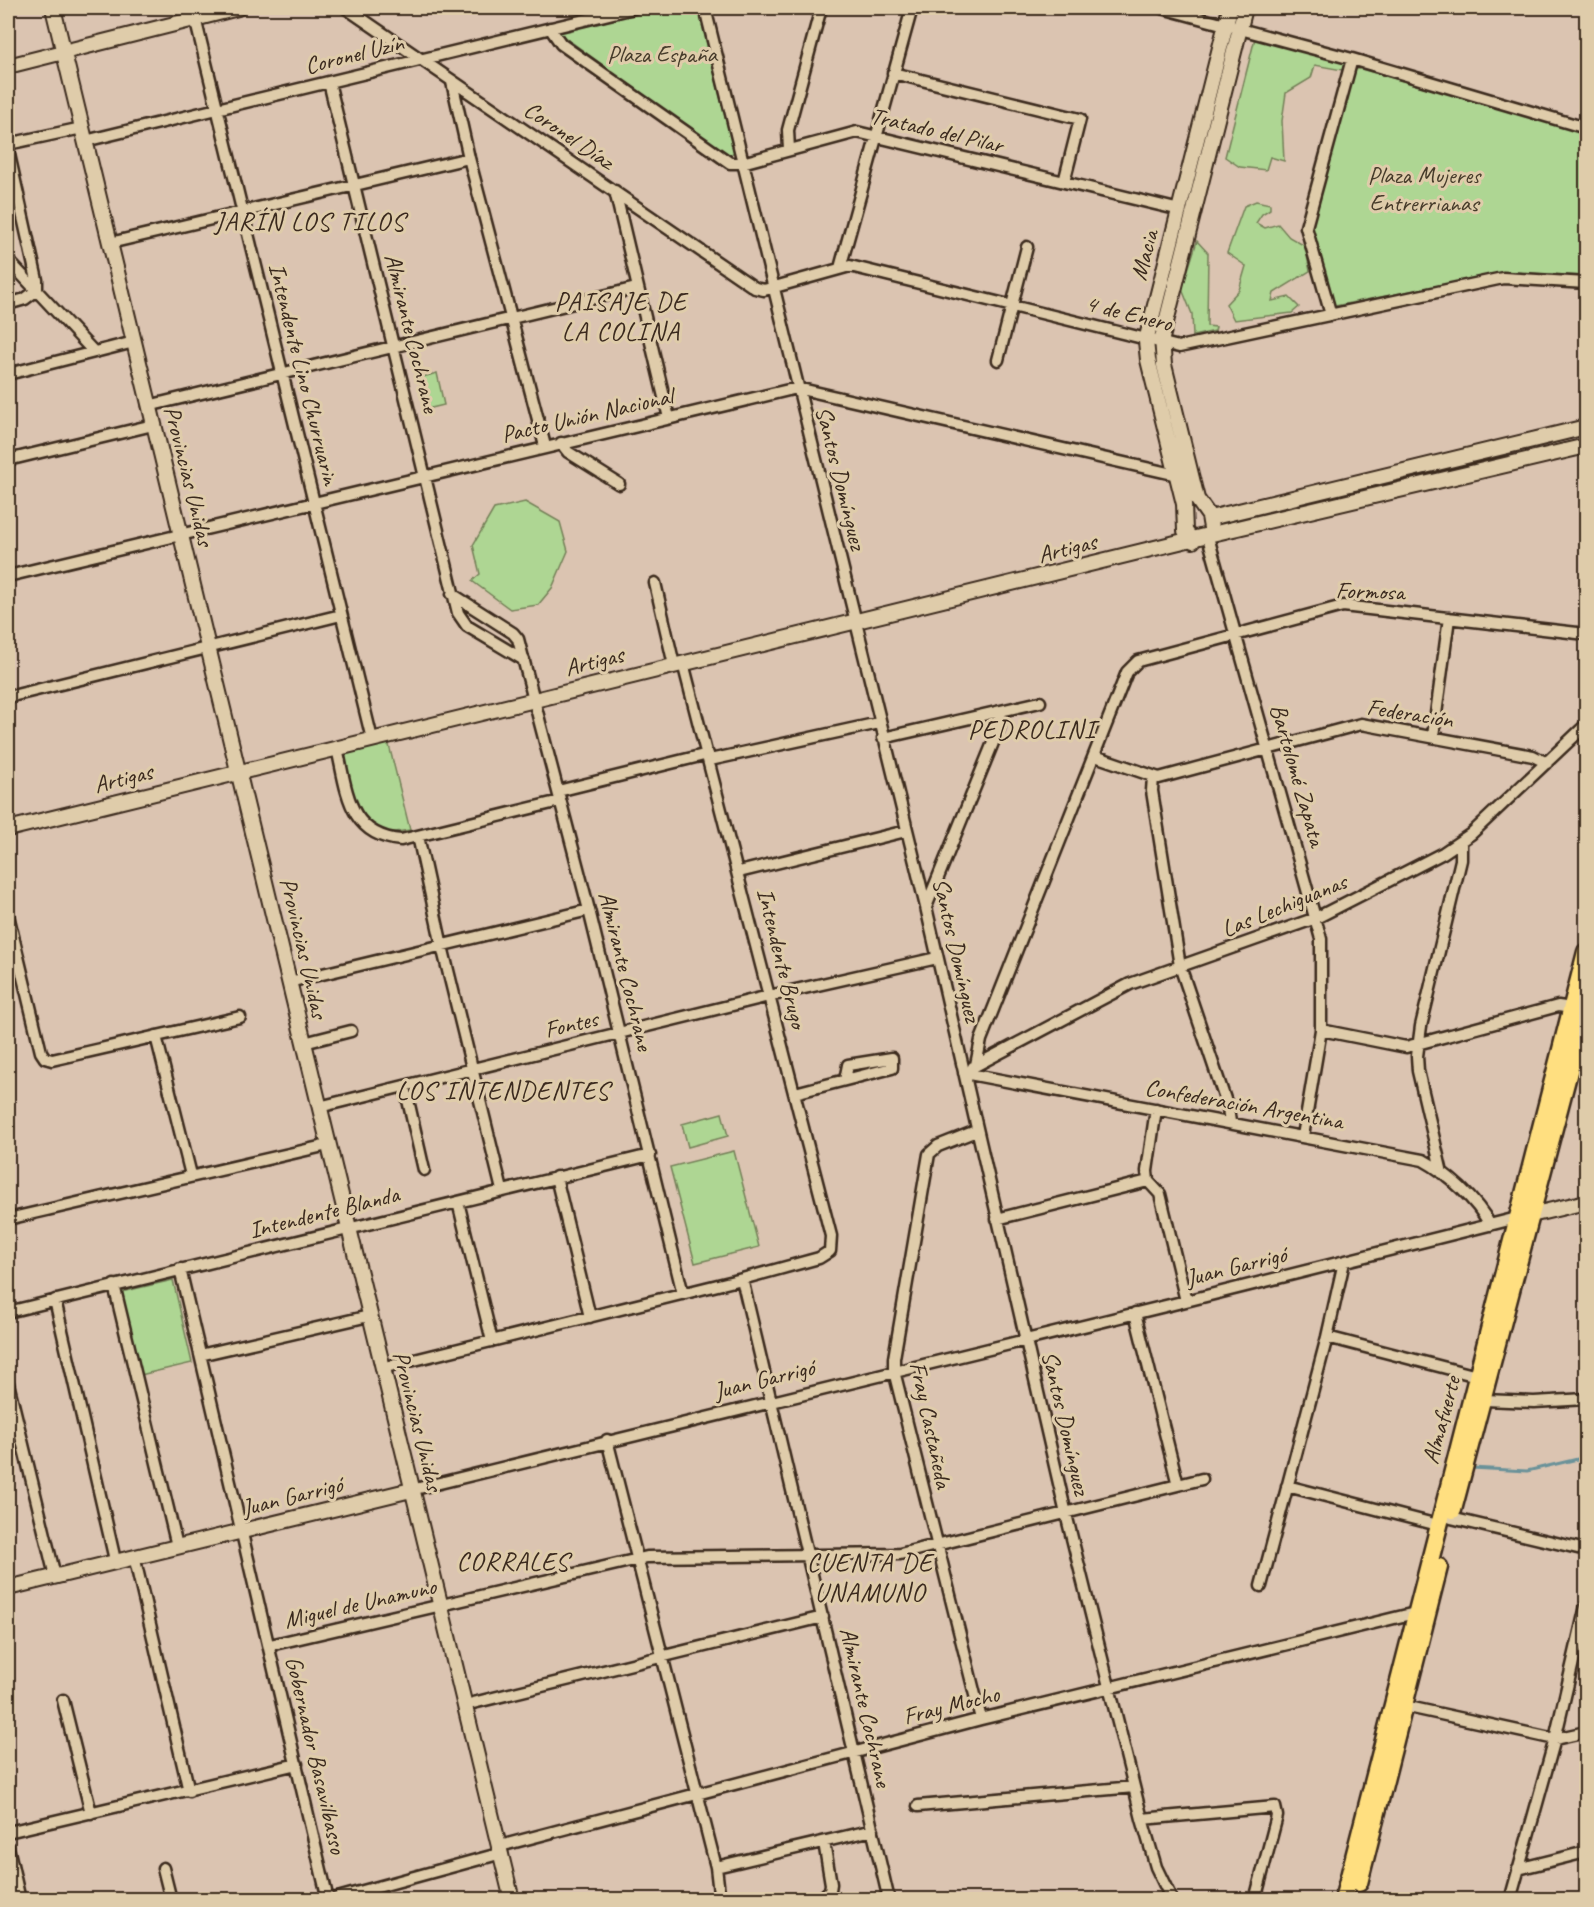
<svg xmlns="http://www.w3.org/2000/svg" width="1594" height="1907" font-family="Caveat,sans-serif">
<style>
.green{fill:#aed693;stroke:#748058;stroke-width:1.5}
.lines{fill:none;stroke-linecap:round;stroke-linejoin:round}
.stream{stroke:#6b9299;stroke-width:3}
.minor-casing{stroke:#3b2a1e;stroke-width:15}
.tertiary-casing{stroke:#3b2a1e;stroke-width:18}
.primary-casing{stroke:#3b2a1e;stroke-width:21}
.minor{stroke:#dfccaa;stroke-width:10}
.tertiary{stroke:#dfccaa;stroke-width:14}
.primary{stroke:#ffdf80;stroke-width:16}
.labels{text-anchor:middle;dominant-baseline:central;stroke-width:6;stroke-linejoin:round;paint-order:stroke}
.street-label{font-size:24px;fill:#3b2a1e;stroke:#dfccaa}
.park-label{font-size:24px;fill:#463b2a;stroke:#dfccaa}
.neighbourhood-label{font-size:26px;letter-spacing:1.5px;fill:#3b2a1e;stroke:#dfccaa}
</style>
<rect width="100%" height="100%" fill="#dbc4b1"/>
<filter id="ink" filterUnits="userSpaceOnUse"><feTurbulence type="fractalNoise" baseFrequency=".0167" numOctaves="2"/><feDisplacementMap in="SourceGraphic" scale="12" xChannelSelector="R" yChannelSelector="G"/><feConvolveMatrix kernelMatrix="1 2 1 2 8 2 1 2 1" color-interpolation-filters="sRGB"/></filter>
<g filter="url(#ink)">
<path class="green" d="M652,8H698L734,152L730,155L725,154L559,33L558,29Z
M1255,38L1346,62L1342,70L1315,65L1311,78L1286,93L1282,121L1284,161L1270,157L1266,170L1240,167L1225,157Z
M1355,69H1361L1586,133V276L1507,272L1335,306L1311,231L1352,75Z
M1256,201L1270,204V209L1262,214L1256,223L1265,228L1278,224L1289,237L1305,246L1310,271L1274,293L1272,301L1289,297L1299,307L1292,313L1234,320L1226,304L1239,290L1246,266L1227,253L1244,206Z
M1197,241L1208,253L1207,326L1216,327L1215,331L1193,336L1192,314L1182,289Z
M437,373L444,405L427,409L419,378Z
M525,502L560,522L568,551L552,588L538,605L510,609L472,581L480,574L473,545L494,509Z
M388,741L410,830C403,831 393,833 386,832C354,826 349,778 343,753Z
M722,1113L728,1136L688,1147L682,1124Z
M734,1151L759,1247L695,1263L670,1167Z
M173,1280L192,1363L140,1375L121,1292Z"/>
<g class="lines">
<path class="stream" d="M1471,1468L1527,1471L1586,1457"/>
<g class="minor-casing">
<path id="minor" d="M346,8L755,288L764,290L850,266L1179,347L1503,278L1586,283
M705,8L926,907L1066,1514L1142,1819L1156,1867L1172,1900
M1162,8L1352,59L1586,128
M195,18L372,739
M550,28L561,44L730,163H742L857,132L1180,210
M893,73L1080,119L1064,182
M329,82L458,613L467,626L524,660
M452,82L469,158L545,446
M85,141L634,8
M8,144L82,128
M8,150L37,280V290L25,299L8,304
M789,150L788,130L821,8
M615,191L669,418
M110,243L469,158
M8,260L94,352
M840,268L912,8
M1331,315L1306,227L1352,59
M998,360L1027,247
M8,374L134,342
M148,406L636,288
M561,443L568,452L619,484
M8,460L153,425
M1208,537L1321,939V1030L1303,1136
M8,576L797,388L1177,475
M655,583L674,665
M452,594L513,633L518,639L589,910L683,1294
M8,697L341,615
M1433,736L1449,618
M883,738L1040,702
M337,748C347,791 348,835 401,840L560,801
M1095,756L1159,778L1361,724L1533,756L1547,763
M710,760L879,723
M1153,777L1152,791L1180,966L1228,1108L1230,1122
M558,791L708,754
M418,836L442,946L502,1190
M739,872L906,831
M926,907L999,728L1001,711
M8,915L41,1052L45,1058L52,1060L240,1017
M289,982L589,910
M1321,1030L1406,1047L1558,1006L1572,1008
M156,1036L191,1175
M304,1043L351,1031
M1571,1063H1586
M976,1065L981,1040L1127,672L1138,661L1343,606L1586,634
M973,1067L1130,984L1316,918L1443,853L1471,834L1586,725
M964,1073L1423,1160C1447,1173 1477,1200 1490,1225
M405,1087L424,1170
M795,1093L892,1068V1058L848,1065L845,1080
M319,1107L769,996L937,958
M1156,1109L1147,1171L1148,1181L1160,1194L1186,1301
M976,1131L938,1146L929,1154L894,1358V1371L981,1719
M1442,1173L1418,1071L1417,1056L1421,1026L1461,860V843
M556,1177L590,1317
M458,1202L492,1341
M8,1219L328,1145
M997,1219L1148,1181
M180,1269L328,1900
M742,1279L889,1900
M114,1285L177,1546
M55,1300L115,1560
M8,1312L650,1155
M1135,1313L1178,1485
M1327,1337L1477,1376
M200,1355L369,1316
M382,1368L742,1279L819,1258L830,1251L831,1236L683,663
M8,1383L55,1576
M1484,1400L1534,1402L1586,1399
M607,1440L716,1867L719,1893
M1287,1486L1438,1525
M411,1490L1186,1301L1521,1217
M1451,1518L1586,1550
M134,1556L189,1791
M1261,1586L1327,1337L1344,1262
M270,1645L647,1557L900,1554L1202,1479
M63,1700L91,1813
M465,1705L823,1617
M1404,1706L1555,1739L1586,1732
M918,1806L1134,1787
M1142,1819L1275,1807L1277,1816L1255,1900
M8,1832L297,1764
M500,1846L981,1719L1415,1613
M8,1847L20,1900
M716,1867L873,1830
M163,1868L171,1900
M1518,1869L1586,1852
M330,1900L502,1853
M820,1900L830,1890L831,1884L824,1842
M1510,1900L1555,1739L1586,1606"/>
</g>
<g class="tertiary-casing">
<path id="tertiary" d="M53,8L512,1900
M8,66L238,8
M1209,516L1214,517L1586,427
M1212,534L1586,446
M1193,541L1185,531L1184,504L1148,360L1146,341L1230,8
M8,829L1212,534L1209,516L1197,499L1164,365L1162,338L1245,8
M1531,1215L1586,1202
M8,1588L411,1490"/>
</g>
<g class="primary-casing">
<path id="primary" d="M1453,1510L1586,1007
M1359,1883L1439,1567
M1343,1900L1586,952"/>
</g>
<use href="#minor" class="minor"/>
<use href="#tertiary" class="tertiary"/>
<use href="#primary" class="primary"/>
</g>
</g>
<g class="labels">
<g class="street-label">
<text transform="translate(354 54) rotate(-14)">Coronel Uzín</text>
<text transform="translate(937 130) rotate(13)">Tratado del Pilar</text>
<text transform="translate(569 135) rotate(34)">Coronel Díaz</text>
<text transform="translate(1144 255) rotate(-75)">Macia</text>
<text transform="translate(1129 313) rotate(14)">4 de Enero</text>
<text transform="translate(412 333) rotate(76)">Almirante Cochrane</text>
<text transform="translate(304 374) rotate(76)">Intendente Lino Churruarin</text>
<text transform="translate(587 415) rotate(-13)">Pacto Unión Nacional</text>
<text transform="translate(189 476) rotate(76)">Provincias Unidas</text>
<text transform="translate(841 478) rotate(76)">Santos Domínguez</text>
<text transform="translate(1067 548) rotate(-14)">Artigas</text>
<text transform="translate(1370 591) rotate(2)">Formosa</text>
<text transform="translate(594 661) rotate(-14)">Artigas</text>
<text transform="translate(1410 713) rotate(9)">Federación</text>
<text transform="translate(1298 775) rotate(74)">Bartolomé Zapata</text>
<text transform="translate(123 778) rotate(-14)">Artigas</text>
<text transform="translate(1284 905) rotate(-22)">Las Lechiguanas</text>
<text transform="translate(304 948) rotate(77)">Provincias Unidas</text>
<text transform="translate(957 950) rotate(77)">Santos Domínguez</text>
<text transform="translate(782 958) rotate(76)">Intendente Brugo</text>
<text transform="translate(626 971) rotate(76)">Almirante Cochrane</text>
<text transform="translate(571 1024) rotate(-13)">Fontes</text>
<text transform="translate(1244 1104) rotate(10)">Confederación Argentina</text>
<text transform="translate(324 1212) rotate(-14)">Intendente Blanda</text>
<text transform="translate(1236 1266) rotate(-14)">Juan Garrigó</text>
<text transform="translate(764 1379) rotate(-14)">Juan Garrigó</text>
<text transform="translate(1441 1420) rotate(-75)">Almafuerte</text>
<text transform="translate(418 1421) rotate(76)">Provincias Unidas</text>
<text transform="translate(1066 1423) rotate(77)">Santos Domínguez</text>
<text transform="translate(931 1425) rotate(78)">Fray Castañeda</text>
<text transform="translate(292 1496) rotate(-14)">Juan Garrigó</text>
<text transform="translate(360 1603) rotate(-13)">Miguel de Unamuno</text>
<text transform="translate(951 1705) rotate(-14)">Fray Mocho</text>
<text transform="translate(866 1707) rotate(77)">Almirante Cochrane</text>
<text transform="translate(316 1755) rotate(77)">Gobernador Basavilbasso</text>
</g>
<g class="park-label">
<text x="662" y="54">Plaza España</text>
<text x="1424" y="175">Plaza Mujeres<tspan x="1424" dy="28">Entrerrianas</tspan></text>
</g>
<g class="neighbourhood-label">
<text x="310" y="221">JARÍN LOS TILOS</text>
<text x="621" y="301">PAISAJE DE<tspan x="621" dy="30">LA COLINA</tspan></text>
<text x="1032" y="729">PEDROLINI</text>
<text x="503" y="1090">LOS INTENDENTES</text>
<text x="513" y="1561">CORRALES</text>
<text x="870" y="1562">CUENTA DE<tspan x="870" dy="30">UNAMUNO</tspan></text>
</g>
</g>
<rect width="1594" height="1907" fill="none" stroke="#dfccaa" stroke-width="30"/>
<rect x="15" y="15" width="1564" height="1877" fill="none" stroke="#3b2a1e" stroke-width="2" filter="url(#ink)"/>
</svg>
